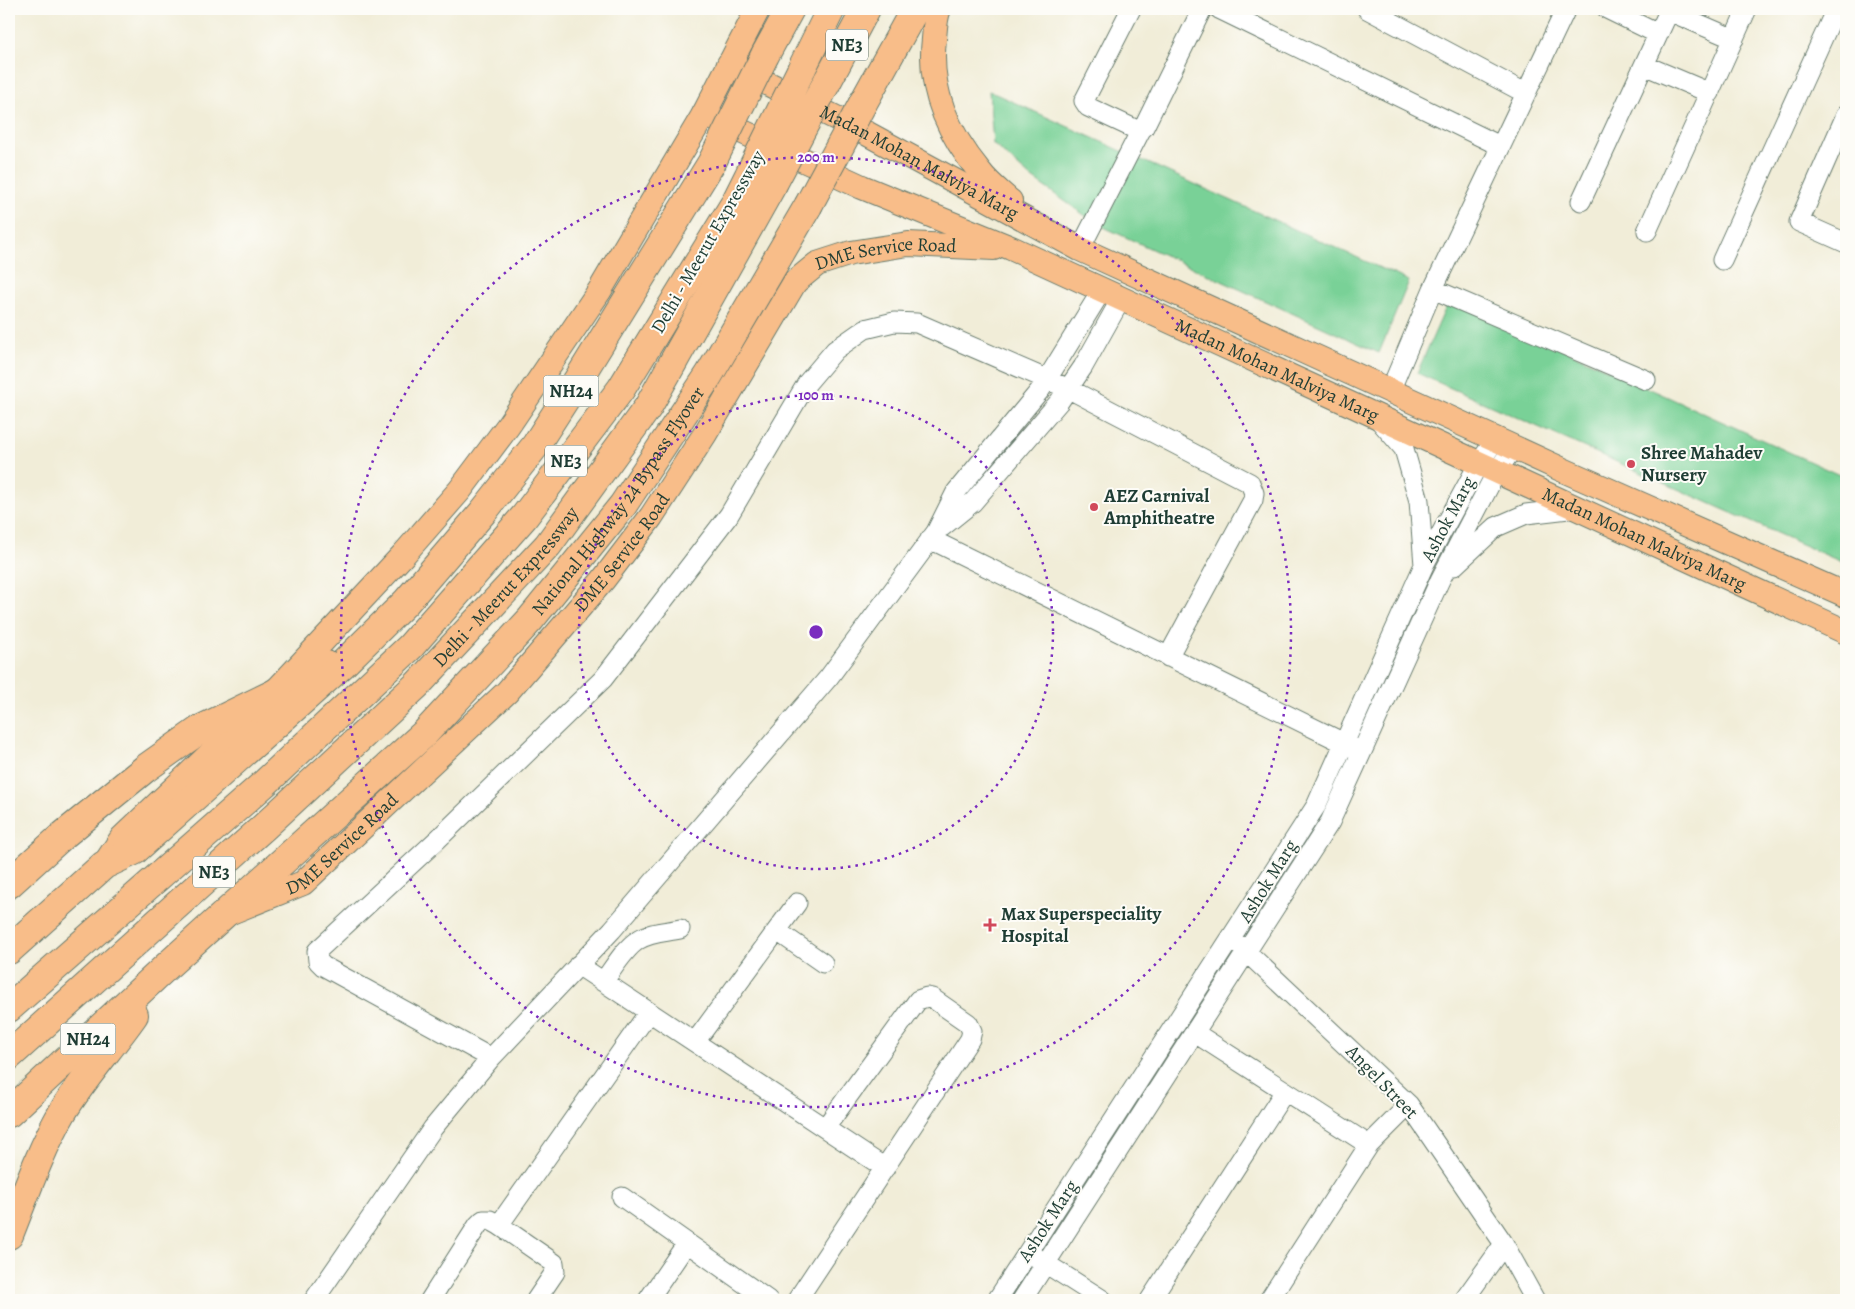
<svg xmlns="http://www.w3.org/2000/svg" width="1855" height="1309" font-family="Alegreya,serif">
<style>
.green{fill:#79d197;stroke:#4c8766}
.lines{fill:none;stroke-linecap:round;stroke-linejoin:round}
.minor-casing{stroke:#687b6d;stroke-width:21}
.major-casing{stroke:#687b6d;stroke-width:26}
.highway-casing{stroke:#687b6d;stroke-width:30}
.minor{stroke:#fff;stroke-width:19}
.major{stroke:#f8bd89;stroke-width:24}
.highway{stroke:#f8bd89;stroke-width:28}
.highway-bridge-casing{stroke:#687b6d;stroke-width:30;stroke-linecap:butt}
.highway-bridge{stroke:#f8bd89;stroke-width:28}
.ring{fill:none;stroke:#7b2cbf;stroke-width:2.5;stroke-dasharray:2.5 5}
.poi-dot{fill:#d1495b;stroke:#fdfcf7;stroke-width:2}
.labels{text-anchor:middle;dominant-baseline:central;stroke-width:4;stroke-linejoin:round;paint-order:stroke}
.shield{fill:#fdfcf7;stroke:#62766e;stroke-width:1}
.shield-label{font-size:18px;font-weight:bold;fill:#1f3d34}
.street-label{font-size:19px;fill:#1f3d34;stroke:#fdfcf7}
.poi-label{font-size:19px;font-weight:bold;fill:#1f3d34;stroke:#fdfcf7;text-anchor:start}
.centre{fill:#7b2cbf;stroke:#fdfcf7;stroke-width:2.5}
.ring-label{font-size:15px;text-anchor:middle;font-weight:bold;fill:#7b2cbf;stroke:#fdfcf7;stroke-width:4;stroke-linejoin:round;paint-order:stroke}
</style>
<rect width="100%" height="100%" fill="#fdfcf7"/>
<filter id="ink" filterUnits="userSpaceOnUse"><feTurbulence type="fractalNoise" baseFrequency=".02" numOctaves="2"/><feDisplacementMap in="SourceGraphic" scale="10" xChannelSelector="R" yChannelSelector="G"/><feConvolveMatrix kernelMatrix="1 2 1 2 8 2 1 2 1" color-interpolation-filters="sRGB"/></filter>
<filter id="wash" filterUnits="userSpaceOnUse"><feTurbulence type="fractalNoise" baseFrequency=".0096" numOctaves="4" result="noise"/><feDisplacementMap in="SourceGraphic" scale="20" xChannelSelector="R" yChannelSelector="G"/><feGaussianBlur stdDeviation="1.12" result="paint"/><feColorMatrix in="noise" values="0 0 0 0 0 0 0 0 0 0 0 0 0 0 0 0 0 1.4 0 .05"/><feComposite in="paint" operator="in"/></filter>
<g filter="url(#wash)">
<rect width="100%" height="100%" fill="#f1edd8"/>
<path class="green" d="M989,91L1409,281L1379,353L1097,224L1032,178L993,144Z
M1450,298L1846,478V564L1417,373Z"/>
</g>
<g filter="url(#ink)">
<g class="lines">
<g class="minor-casing">
<path id="minor" d="M1131,9L1084,101L1088,107L1137,130H1141L1144,127L1202,9
M1219,9L1500,146
M1367,9L1525,93
M1607,9L1658,34
M1669,11L1734,39
M1644,65L1710,93
M1846,115L1799,222L1846,243
M1581,201L1670,9
M1647,231L1747,9
M1080,249L1141,130
M1722,260L1836,9
M1433,289L1646,380
M1390,391L1433,289L1566,9
M1379,420L1404,449L1419,501L1424,565
M942,527L973,502L1059,402L1083,367L1121,299
M930,539L1354,748
M1454,566L1496,527L1526,514L1577,508
M777,931L823,963
M1238,944L1409,1105L1504,1244L1535,1300
M578,965L885,1168
M603,982C613,969 624,949 638,940C650,932 666,932 680,929
M1195,1033L1369,1145
M695,1042L797,903
M491,1058L323,966L318,961L317,951L437,840L603,679L729,515L807,383L835,350L865,329L894,322L917,323L1069,389L1250,483L1254,493L1253,500L1168,657
M622,1197L768,1300
M499,1225L649,1012
M1037,1258L1103,1300
M314,1300L433,1128L491,1058L612,930L829,677L936,532L956,492L1041,389L1102,290
M430,1300L478,1225L483,1220H490L499,1225L554,1263L555,1272L536,1300
M648,1300L687,1243
M797,1300L970,1039L972,1031L968,1023L932,998L927,997L918,1000L825,1128
M997,1300L1316,806L1424,565L1479,463L1496,439
M1022,1300L1330,822L1440,580L1497,471L1514,447
M1150,1300L1285,1091
M1269,1300L1369,1145L1409,1105
M1464,1300L1504,1244"/>
</g>
<g class="major-casing">
<g id="major">
<path d="M939,9C935,18 935,29 934,39C928,90 948,133 980,172C988,183 1000,192 1010,201"/>
<path id="s1" d="M729,64L868,134L1080,249L1563,470L1846,595"/>
<path id="s2" d="M704,114L862,187L1011,248L1846,632"/>
<path d="M104,865L122,838L273,694L404,554L460,490L508,426L600,290L704,114L758,9"/>
<path id="s3" d="M231,912L303,883L507,692L603,580L651,517L705,434L795,282L817,264L851,253L908,244L994,248"/>
</g>
</g>
<g class="highway-casing">
<g id="highway">
<path d="M765,55L790,9"/>
<path d="M801,70L831,9"/>
<path d="M827,82L866,9"/>
<path d="M863,103L915,9"/>
<path d="M9,884L61,837L146,768L201,729L273,694L326,665"/>
<path d="M9,950L104,865L134,851L343,664L406,602L483,512L535,446L582,373L712,162"/>
<path d="M9,1008L266,782L410,647L524,517L621,389L735,203L750,173"/>
<path id="s4" d="M9,1056L265,826L417,685L548,545L648,407L773,184"/>
<path id="s5" d="M9,1113L167,966L425,733L530,620L623,505L709,375L808,206"/>
<path d="M9,1235C25,1195 40,1151 62,1113C83,1078 111,1048 134,1015"/>
</g>
</g>
<use href="#minor" class="minor"/>
<use href="#major" class="major"/>
<use href="#highway" class="highway"/>
<g class="highway-bridge-casing">
<path id="highway-bridge" d="M712,162L765,55
M750,173L801,70
M773,184L827,82
M808,206L863,103"/>
</g>
<use href="#highway-bridge" class="highway-bridge"/>
</g>
</g>
<g class="ring">
<circle cx="816" cy="632" r="237"/>
<circle cx="816" cy="632" r="475"/>
</g>
<g class="poi-dot">
<circle cx="1631" cy="464" r="5"/>
<circle cx="1094" cy="507" r="5"/>
<path d="M987.5 917.5h5v5h5v5h-5v5h-5v-5h-5v-5h5z"/>
</g>
<g class="labels">
<g class="shield">
<rect x="826" y="29.5" width="42" height="31" rx="4"/>
<rect x="543.5" y="375.5" width="55" height="31" rx="4"/>
<rect x="545" y="445.5" width="42" height="31" rx="4"/>
<rect x="193" y="856.5" width="42" height="31" rx="4"/>
<rect x="60.5" y="1023.5" width="55" height="31" rx="4"/>
</g>
<g class="shield-label">
<text x="847" y="45">NE3</text>
<text x="571" y="391">NH24</text>
<text x="566" y="461">NE3</text>
<text x="214" y="872">NE3</text>
<text x="88" y="1039">NH24</text>
</g>
<g class="street-label">
<text stroke="none"><textPath href="#s1" startOffset="214">Madan Mohan Malviya Marg</textPath></text>
<text transform="translate(708 242) rotate(-60)">Delhi - Meerut Expressway</text>
<text stroke="none"><textPath href="#s3" startOffset="958">DME Service Road</textPath></text>
<text stroke="none"><textPath href="#s2" startOffset="628">Madan Mohan Malviya Marg</textPath></text>
<text stroke="none"><textPath href="#s5" startOffset="866">National Highway 24 Bypass Flyover</textPath></text>
<text transform="translate(1448 519) rotate(-62)">Ashok Marg</text>
<text stroke="none"><textPath href="#s2" startOffset="1032">Madan Mohan Malviya Marg</textPath></text>
<text stroke="none"><textPath href="#s3" startOffset="538">DME Service Road</textPath></text>
<text stroke="none"><textPath href="#s4" startOffset="684">Delhi - Meerut Expressway</textPath></text>
<text stroke="none"><textPath href="#s3" startOffset="132">DME Service Road</textPath></text>
<text transform="translate(1268 881) rotate(-58)">Ashok Marg</text>
<text transform="translate(1382 1082) rotate(46)">Angel Street</text>
<text transform="translate(1048 1221) rotate(-57)">Ashok Marg</text>
</g>
<g class="poi-label">
<text x="1641" y="453">Shree Mahadev<tspan x="1641" dy="22">Nursery</tspan></text>
<text x="1104" y="496">AEZ Carnival<tspan x="1104" dy="22">Amphitheatre</tspan></text>
<text x="1001" y="914">Max Superspeciality<tspan x="1001" dy="22">Hospital</tspan></text>
</g>
</g>
<circle cx="816" cy="632" r="8" class="centre"/>
<g class="ring-label">
<text x="816" y="162">200 m</text>
<text x="816" y="400">100 m</text>
</g>
<rect width="1855" height="1309" fill="none" stroke="#fdfcf7" stroke-width="30"/>
</svg>
